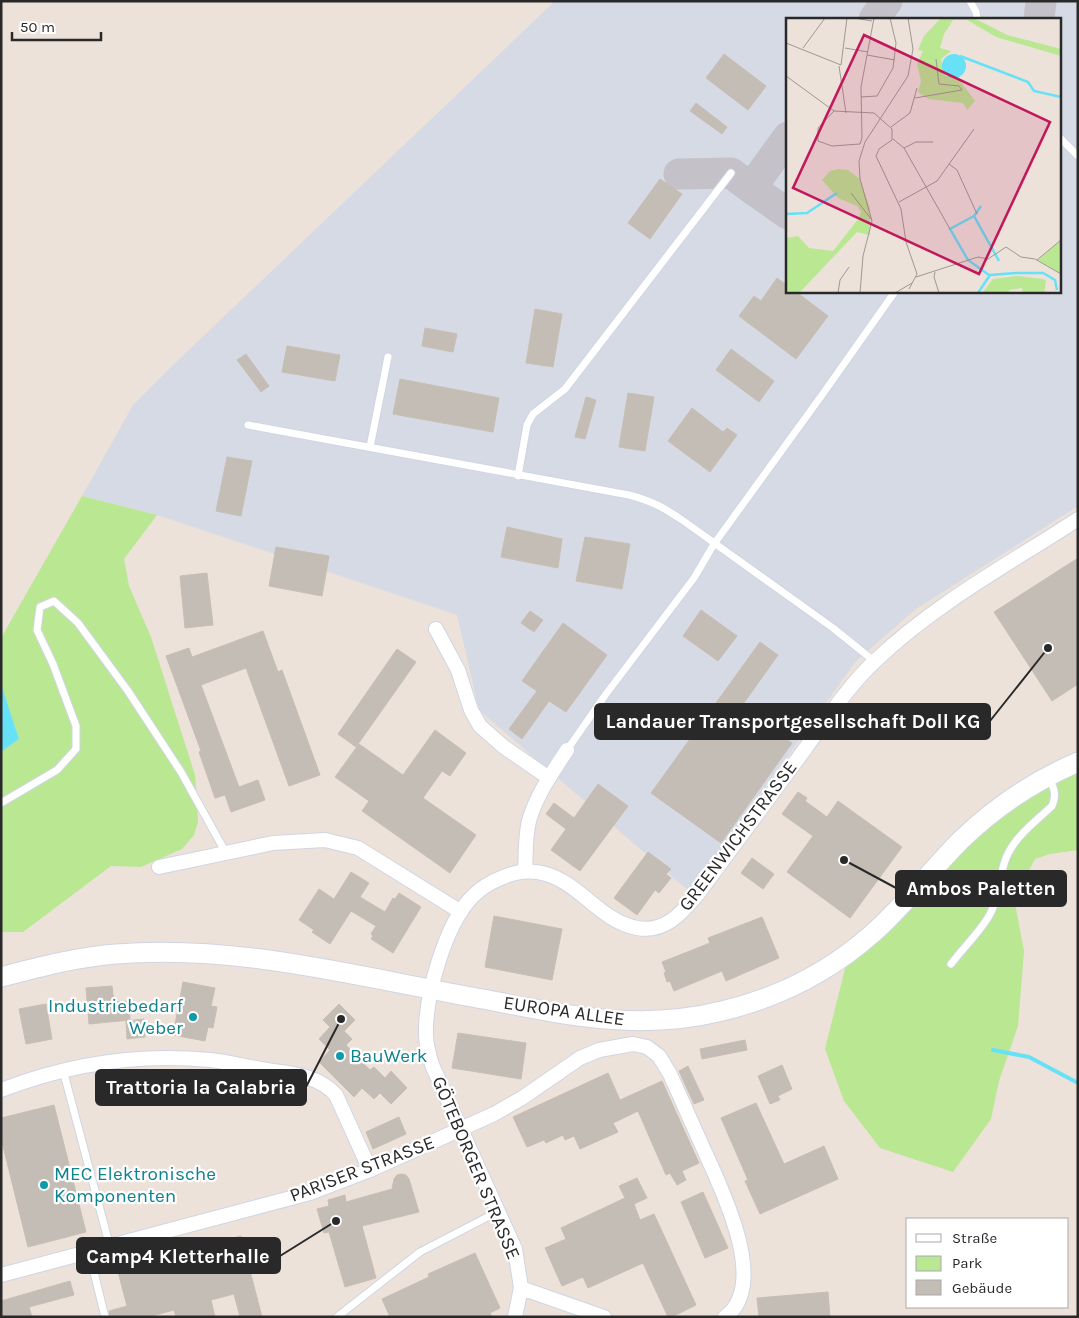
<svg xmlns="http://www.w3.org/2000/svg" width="1079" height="1318" font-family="Karla,sans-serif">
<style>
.airport{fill:#d5dae5;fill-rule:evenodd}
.green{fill:#b9e792}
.water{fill:#66e1f6}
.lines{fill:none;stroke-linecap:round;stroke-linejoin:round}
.stream{stroke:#66e1f6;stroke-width:4}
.taxiway{stroke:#c4c2c8;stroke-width:31}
.building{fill:#c4bdb6;stroke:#c8beb3}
.lane-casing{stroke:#cfd5e3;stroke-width:9}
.street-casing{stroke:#cfd5e3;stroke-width:16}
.secondary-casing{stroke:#cfd5e3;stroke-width:21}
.lane{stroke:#fff;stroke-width:7}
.street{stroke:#fff;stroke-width:14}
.secondary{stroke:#fff;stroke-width:19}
.culture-dot{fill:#0f9aa8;stroke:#fff;stroke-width:2}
.labels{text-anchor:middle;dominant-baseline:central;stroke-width:4.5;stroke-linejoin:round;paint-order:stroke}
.street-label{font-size:19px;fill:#292929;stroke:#fff}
.culture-label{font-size:19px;fill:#0d838f;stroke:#fff;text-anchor:start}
.inset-river{fill:none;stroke:#66e1f6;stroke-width:2.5}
.inset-road{fill:none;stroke:#9e9893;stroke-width:1}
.view{fill:#c2185b;fill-opacity:0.15;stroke:#c2185b;stroke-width:2.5}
.inset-edge{fill:none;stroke:#292929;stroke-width:2.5}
.leader{fill:none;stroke:#292929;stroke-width:2}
.callout-dot{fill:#292929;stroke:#fff;stroke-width:2}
.callout{fill:#292929;stroke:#292929;stroke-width:2}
.callout-label{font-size:20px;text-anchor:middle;font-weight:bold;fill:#fff}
</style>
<rect width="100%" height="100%" fill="#ece2da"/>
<path class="airport" d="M555,1H1078V506L916,609L856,661L690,892L479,710L457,615L157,515L82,496L133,405L170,368ZM788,19H1060V291H788Z"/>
<path class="green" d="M82,496L157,515L124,559L129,586L151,637L195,775L198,822L194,835L182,849L141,867L111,866L23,932H1V752L19,739L1,684V638Z
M1078,762V850L1050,854L1035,859L1014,898L1024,951L1018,1026L999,1081L991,1119L953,1172L880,1148L844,1101L825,1049L849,953L961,840Z"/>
<path class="water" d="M1,684L19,739L1,752Z"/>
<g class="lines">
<path class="stream" d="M993,1050L1029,1057L1078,1083"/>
<path class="taxiway" d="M874,19L887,1
M1039,19L1041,1
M679,174L731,173L751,188L788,137
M751,188L788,214"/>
</g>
<path class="building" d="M724,54L766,86L748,110L706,78Z
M696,103L727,127L722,134L690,111Z
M660,179L682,194L650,239L628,223Z
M777,278L788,286V291H795L828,316L796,359L739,316L754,296L761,301Z
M535,309L562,314L553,367L526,363Z
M425,328L457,334L453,352L422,346Z
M287,346L340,355L335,381L282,372Z
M731,349L774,381L759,402L716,370Z
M246,354L269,386L261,392L237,360Z
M400,379L499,398L493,432L393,414Z
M628,393L654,397L645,451L619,447Z
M586,397L596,400L585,439L575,437Z
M692,408L723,432L727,428L737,435L710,472L668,441Z
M227,457L252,461L241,516L216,511Z
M507,527L562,539L558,568L501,557Z
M585,537L630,544L622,589L576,581Z
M276,547L329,556L322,596L269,586Z
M1078,558V684L1052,701L994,612Z
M207,573L213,625L185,628L180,576Z
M701,610L737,636L718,661L683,636Z
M530,611L543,620L534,632L521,623Z
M563,623L607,655L566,712L549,701L522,739L509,729L537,691L522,681Z
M263,631L278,672L282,670L320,775L289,786L246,668L201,685L239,787L258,780L265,800L231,812L225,795L215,798L199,752L201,751L166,656L189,648L192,657Z
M760,642L778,655L741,707L792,743L721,843L651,793Z
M397,649L416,662L356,747L338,734Z
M435,730L466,753L450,776L442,771L423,798L476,835L450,873L362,811L369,801L335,777L359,744L403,775Z
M598,784L628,806L580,871L551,850L566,829L546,814L554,803L574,818Z
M798,792L807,798L805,801L827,817L838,801L902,847L850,918L787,872L813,836L782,814Z
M648,852L671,869L666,874L671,878L659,893L655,890L637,915L614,898Z
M752,858L774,874L763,889L741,873Z
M351,872L369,883L360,897L385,912L393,898L395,899L399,893L421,907L393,953L371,939L373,936L371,934L376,926L351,911L330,944L312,932L314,930L299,920L319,889L334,899Z
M494,916L562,929L552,980L485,967Z
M762,917L779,958L726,981L722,971L674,991L670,981L667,982L664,973L666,972L662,962L710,943L708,938Z
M183,982L215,988L211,1006L217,1007L213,1028L208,1027L205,1041L173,1035Z
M112,986L114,1002L129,1001L130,1020L89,1024L86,988Z
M46,1004L52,1039L26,1044L19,1009Z
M339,1004L355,1020L344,1031L352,1039L346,1045L370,1070L374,1067L385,1078L391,1071L407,1088L391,1104L380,1093L374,1099L362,1088L354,1097L319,1062L330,1050L319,1039L330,1027L323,1020Z
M144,1019L145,1037L127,1039L126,1021Z
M458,1033L526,1043L521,1079L452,1068Z
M745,1040L747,1050L702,1059L700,1049Z
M782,1065L792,1089L778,1096L780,1100L770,1104L758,1076Z
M688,1066L704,1100L694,1104L679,1071Z
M608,1073L620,1100L662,1081L699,1163L682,1171L686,1180L677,1185L670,1173L666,1175L638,1111L613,1123L618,1132L580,1149L574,1136L565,1140L563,1135L546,1143L544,1140L527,1147L513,1117Z
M756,1103L784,1164L824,1146L838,1179L760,1214L745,1181L748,1180L721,1118Z
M54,1105L86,1232L28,1247L1,1138V1118Z
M399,1117L406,1134L373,1149L366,1132Z
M401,1174L406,1175L409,1179L419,1212L362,1226L376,1278L345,1287L329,1232L324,1233L317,1209L329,1206L328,1200L345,1195L346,1202L392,1189L394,1179L397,1175Z
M637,1178L647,1198L634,1204L640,1220L654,1214L696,1305L672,1317H668L643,1263L588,1288L583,1277L562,1286L545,1248L566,1239L561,1228L625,1198L619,1186Z
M703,1192L728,1248L705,1258L681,1202Z
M241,1236L262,1317H240L234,1294L211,1300L215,1317H176L174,1310L148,1317H110L109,1311L127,1306L117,1268Z
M475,1253L500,1308L490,1313L492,1317H390L382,1299L429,1277L428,1274Z
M70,1281L74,1295L29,1307L32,1317H1V1301Z
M828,1292L830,1317H759L757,1298Z"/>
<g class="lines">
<g class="lane-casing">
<path id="lane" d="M970,1L976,12L977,19
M1060,138L1078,156
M248,425L629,495C652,501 665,508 685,522L833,628L874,661
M370,447L388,357
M518,476L527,425L533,414L565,389L731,173
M567,750L606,694L694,578L714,544L822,395L894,293
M1,803L57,770L76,749V726L53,664L37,630L40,607L54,601L78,623L128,691L181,772L226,853
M951,964C963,948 979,933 989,916C998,901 999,881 1004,864C1011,839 1034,823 1052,806C1057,795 1054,787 1048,777
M63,1070L110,1247
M89,1252L105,1317
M337,1317L420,1252L499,1211"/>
</g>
<g class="street-casing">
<path id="street" d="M436,629L458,670L471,710L480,726L504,747L549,778
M159,867L273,843L325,840L358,848L461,912
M525,871C526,855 525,837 529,821C536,795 553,772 567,750
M1,1090C68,1064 139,1053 210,1060C229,1062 248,1067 267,1070C292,1074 318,1075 336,1095L370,1170
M1,1275L310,1193L370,1170L494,1114L522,1098L580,1058L599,1050L633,1044L647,1047L659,1056L670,1074C681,1099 693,1125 704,1150C721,1188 770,1285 725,1317
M521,1288L604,1317
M515,1317L521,1288L515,1249L432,1065C429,1055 426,1045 426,1035C425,996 445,924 473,896C481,888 491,882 501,878C514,872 529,870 542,873C579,881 599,921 637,928C664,933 681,914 697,895C733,847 769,798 805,749C827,719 848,686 876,660C936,603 1009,564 1078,519"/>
</g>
<g class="secondary-casing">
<path id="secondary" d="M1,977C39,967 77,957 116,954C236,944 355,976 472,997C559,1013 633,1033 722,1011C777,998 829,972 872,934C904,906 931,870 961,840C995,807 1034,781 1078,762"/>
</g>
<use href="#lane" class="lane"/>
<use href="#street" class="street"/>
<use href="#secondary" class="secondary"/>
</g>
<g class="culture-dot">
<circle cx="193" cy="1017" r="5"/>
<circle cx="340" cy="1056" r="5"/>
<circle cx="44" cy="1185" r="5"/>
</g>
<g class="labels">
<g class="street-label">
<text transform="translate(738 836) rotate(-53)">GREENWICHSTRASSE</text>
<text transform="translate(564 1011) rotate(8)">EUROPA ALLEE</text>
<text transform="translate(476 1168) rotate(67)">GÖTEBORGER STRASSE</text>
<text transform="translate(362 1169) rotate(-21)">PARISER STRASSE</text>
</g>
<g class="culture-label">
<text x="183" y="1006" text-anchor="end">Industriebedarf<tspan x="183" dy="22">Weber</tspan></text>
<text x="350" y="1056">BauWerk</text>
<text x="54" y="1174">MEC Elektronische<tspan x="54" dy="22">Komponenten</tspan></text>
</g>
</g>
<g transform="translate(786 18)">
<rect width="275" height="275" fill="#ece2da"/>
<path d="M155,0H188L221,17L275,31V38L210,19L181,2H167L158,16L154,30L165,33L155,41L159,58L172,60L189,83L181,92L177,85L142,81L132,74L135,63L131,46L137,33L132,32L138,18ZM53,151L62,152L74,161L84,190V217L71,214L13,275H0V220L12,218L23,230L47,233L73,200L75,194L71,188L52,180L36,162L44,153ZM275,222V254L274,255L252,242ZM231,258L257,261L260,263L258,275H237L236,270L223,272V275H196L207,261Z" fill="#b9e792"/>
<path d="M156 48a12 12 0 1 1 24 0a12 12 0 1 1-24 0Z" fill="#66e1f6"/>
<path class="inset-river" d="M174,38L242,64L248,73L275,79M195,188L188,198L213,243M0,196L21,195L51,175M188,198L164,211L182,242L203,257M192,275L204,257L230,255H257L269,262L271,272"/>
<path class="inset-road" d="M68,0L86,3M0,25L55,47L61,0M17,30L39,0M59,30L82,34M81,37L109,42M53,48L60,95M0,58L48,93L88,95L106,111V122L93,131L90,138L115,191L120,224L131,256L123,271M75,79L91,78L107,50L110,25L104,0M129,80L176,72L173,68L153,66L150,41M48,93L32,110V123L46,128L74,126L76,120L75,69L88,0M105,109L124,95L131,70M107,121L118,130L164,211M118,130L130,124H147M163,146L171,152L191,196M65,175L85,201M113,184L151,163L188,111M251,242L275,222M149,254L148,259L153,275M130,259L192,239L202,241L220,229L235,239L249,241L275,256M52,275L54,262L63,249M74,275L77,238L86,203L74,161L73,143L79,124L122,58L127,31L122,0M109,275L126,265"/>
<path class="view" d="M78,17L264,104L193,256L7,170Z"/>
<rect width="275" height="275" class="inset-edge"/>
</g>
<path class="leader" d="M1048 648L990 721M844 860L896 888M341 1019L306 1087M336 1221L280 1256"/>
<g class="callout-dot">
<circle cx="1048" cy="648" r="5"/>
<circle cx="844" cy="860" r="5"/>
<circle cx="341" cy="1019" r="5"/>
<circle cx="336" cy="1221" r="5"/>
</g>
<g class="callout">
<rect x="595" y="704" width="395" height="35" rx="5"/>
<rect x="896" y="871" width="170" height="35" rx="5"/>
<rect x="96" y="1070" width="210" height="35" rx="5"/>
<rect x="77" y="1238" width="203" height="35" rx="5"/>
</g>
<g class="callout-label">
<text x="793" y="728">Landauer Transportgesellschaft Doll KG</text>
<text x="981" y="895">Ambos Paletten</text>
<text x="201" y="1094">Trattoria la Calabria</text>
<text x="178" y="1263">Camp4 Kletterhalle</text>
</g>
<rect width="1079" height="1318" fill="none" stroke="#292929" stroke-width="5"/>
<rect x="906" y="1218" width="162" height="90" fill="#ffffff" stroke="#a9a9a9"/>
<rect x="916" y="1234" width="25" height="8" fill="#ffffff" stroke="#a9a9a9"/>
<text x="952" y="1243" font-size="15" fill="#292929">Straße</text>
<rect x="916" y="1256" width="25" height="15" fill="#b9e792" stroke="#a9a9a9"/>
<text x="952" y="1268" font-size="15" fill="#292929">Park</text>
<rect x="916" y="1280" width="25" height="15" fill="#c4bdb6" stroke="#a9a9a9"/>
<text x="952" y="1293" font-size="15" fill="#292929">Gebäude</text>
<path d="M12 32v8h89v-8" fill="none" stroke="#292929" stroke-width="2.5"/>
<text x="20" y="32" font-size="15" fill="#292929" stroke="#ffffff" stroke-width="4" paint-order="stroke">50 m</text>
</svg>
